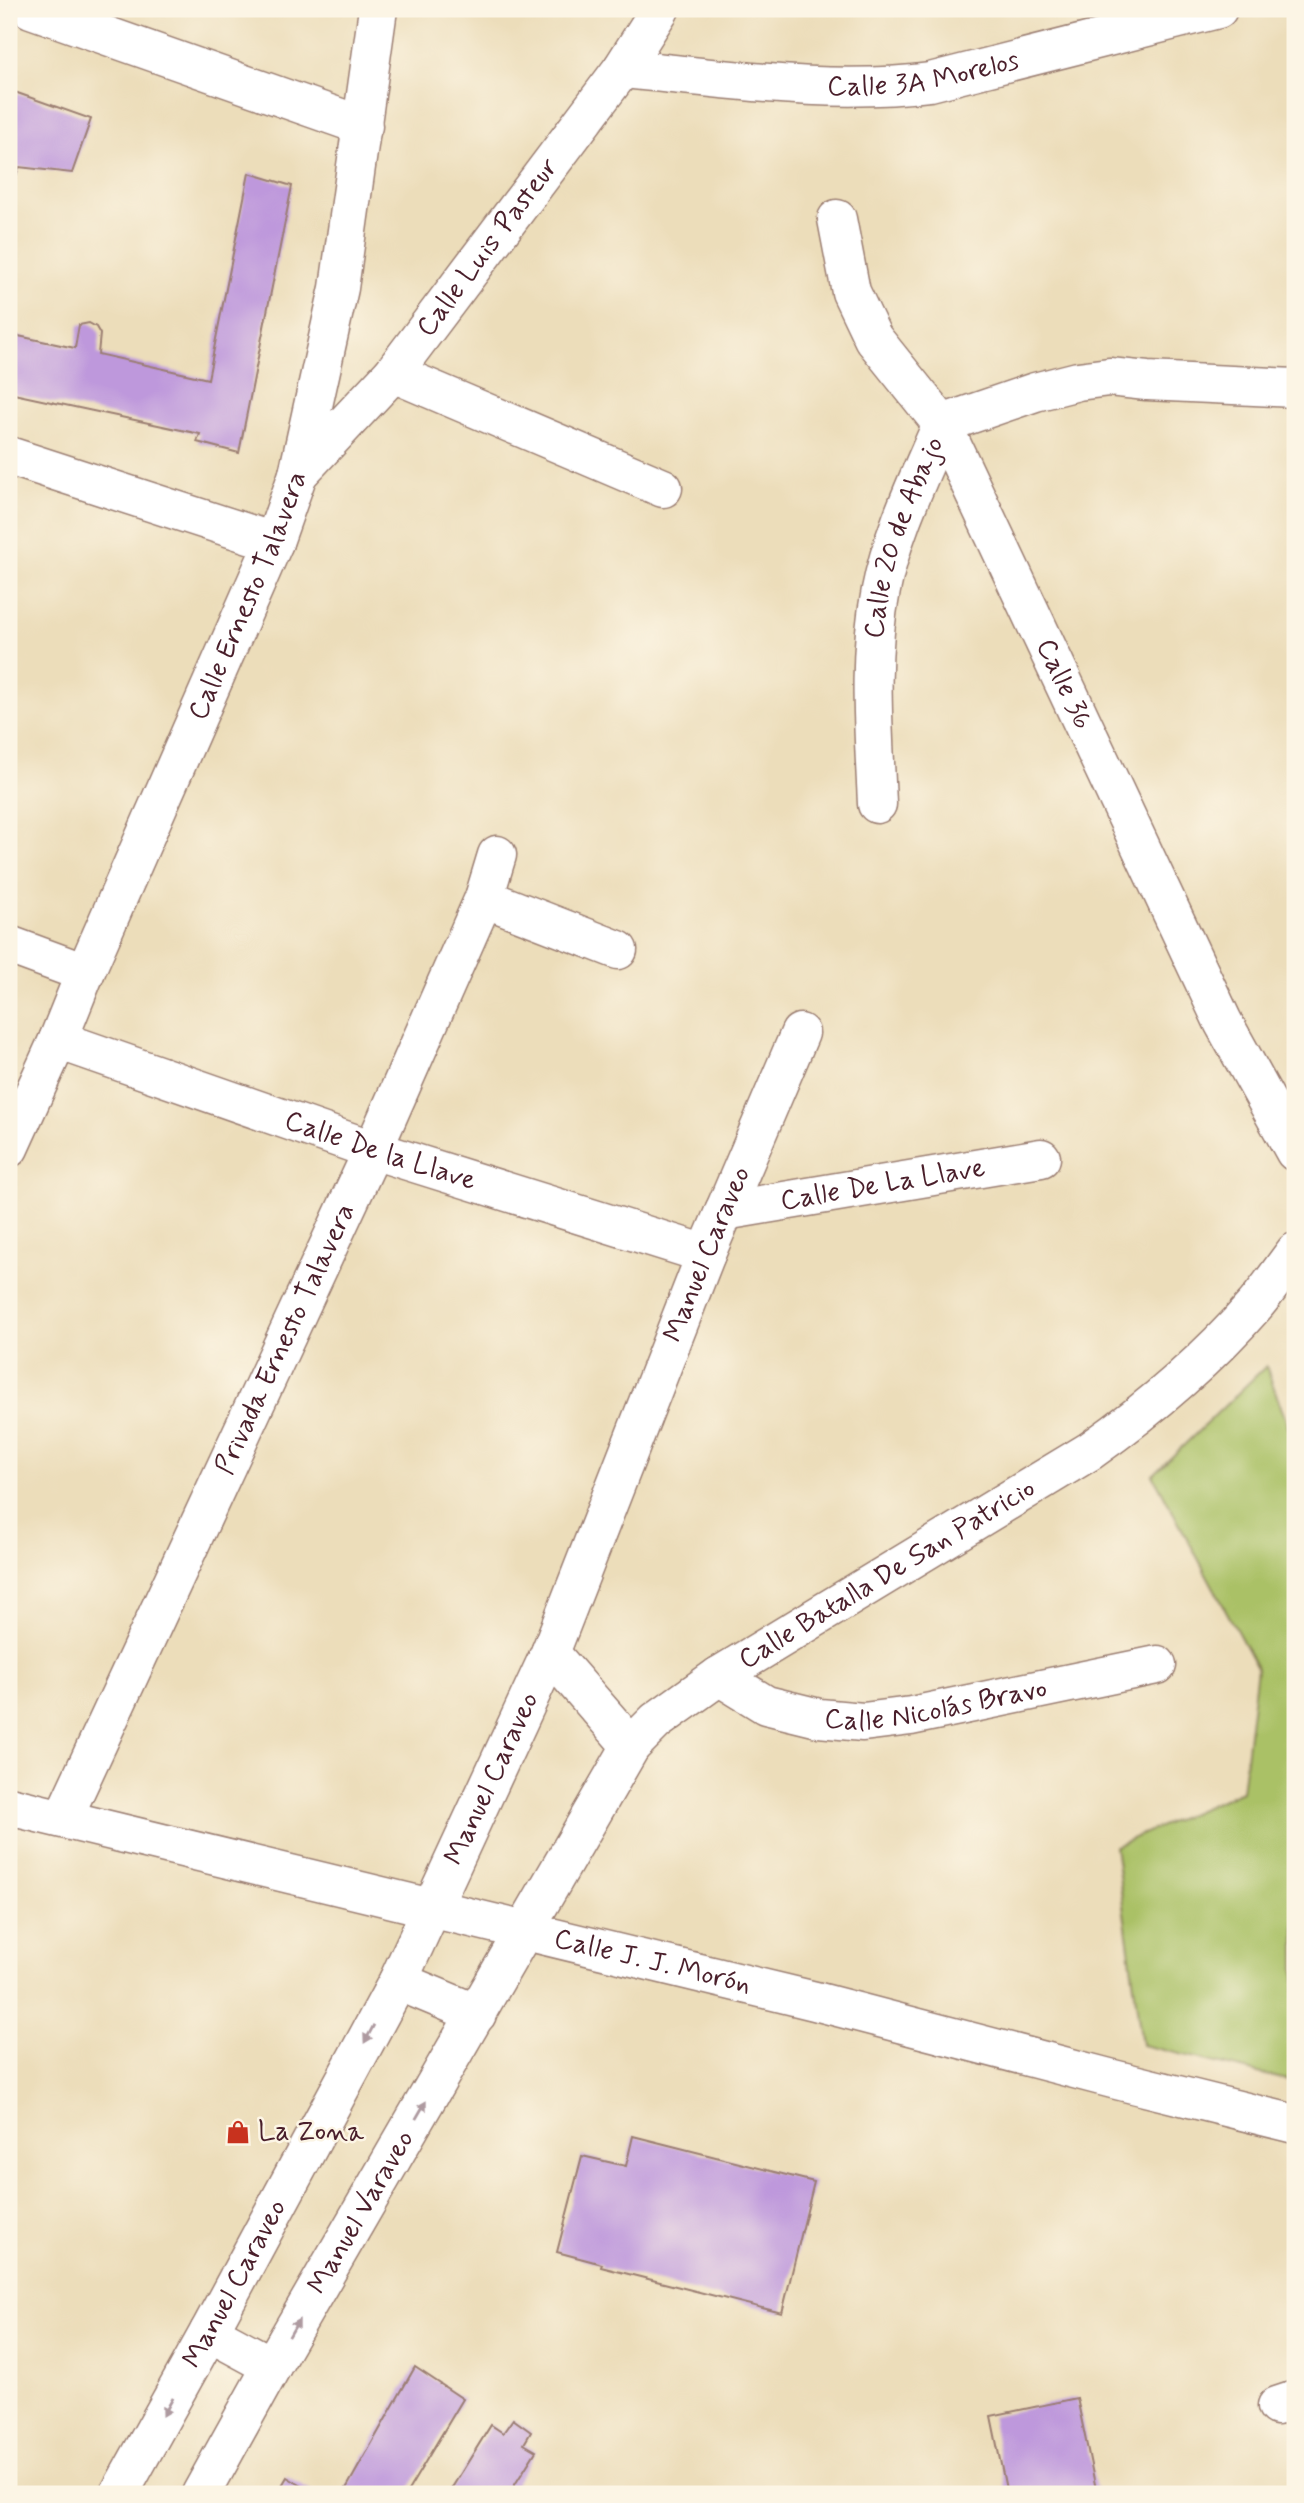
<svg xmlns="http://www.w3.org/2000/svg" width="1304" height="2503" font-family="Mynerve,sans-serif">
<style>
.green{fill:#aac166;stroke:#7a7048;stroke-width:2}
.building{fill:#be98dc}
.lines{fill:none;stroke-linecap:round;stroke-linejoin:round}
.street-casing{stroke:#9b7e72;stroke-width:41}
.secondary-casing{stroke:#9b7e72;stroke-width:41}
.street{stroke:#fff;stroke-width:38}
.secondary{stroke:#fff;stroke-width:38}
.oneway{fill:#ae9aa0}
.labels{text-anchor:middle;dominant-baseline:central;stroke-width:5;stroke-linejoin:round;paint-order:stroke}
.street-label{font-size:28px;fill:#4a1f2b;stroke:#fcf5e5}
.poi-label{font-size:28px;fill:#4a1f2b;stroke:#fcf5e5;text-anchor:start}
</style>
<rect width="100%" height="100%" fill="#fcf5e5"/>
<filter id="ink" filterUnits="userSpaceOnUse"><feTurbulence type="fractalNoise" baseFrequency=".0143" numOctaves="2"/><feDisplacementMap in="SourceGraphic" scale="14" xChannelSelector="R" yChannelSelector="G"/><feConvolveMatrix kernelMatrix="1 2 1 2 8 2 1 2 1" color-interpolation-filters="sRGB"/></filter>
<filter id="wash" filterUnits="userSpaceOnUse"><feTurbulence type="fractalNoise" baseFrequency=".00686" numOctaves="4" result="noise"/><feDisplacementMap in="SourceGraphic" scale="28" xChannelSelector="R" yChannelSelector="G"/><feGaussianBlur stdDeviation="1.57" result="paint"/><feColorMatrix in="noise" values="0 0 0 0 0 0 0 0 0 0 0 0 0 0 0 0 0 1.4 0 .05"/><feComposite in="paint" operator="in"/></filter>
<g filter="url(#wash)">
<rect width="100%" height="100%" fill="#ecddba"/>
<path class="green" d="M1266,1366L1295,1445V2082L1142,2045L1115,1846L1242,1791L1257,1668L1153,1475Z"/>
<g id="blocks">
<path class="building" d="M9,90L91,119L72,173L19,167L9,197Z
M249,173L292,186L239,453L197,442L200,434L9,393V334L75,348L79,325L89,323L96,327L100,334L98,354L208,379Z
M633,2136L814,2182L782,2313L601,2267L602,2264L557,2252L582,2156L626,2166Z
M415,2367L463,2399L406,2494H343Z
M1077,2398L1097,2494H1007L991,2416Z
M513,2419L531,2432L524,2444L536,2451L509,2494H448L491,2425L503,2433Z
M287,2477L315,2494H277Z"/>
</g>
</g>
<g filter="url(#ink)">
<use href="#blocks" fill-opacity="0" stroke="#9b7e72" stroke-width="2"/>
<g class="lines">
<g class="street-casing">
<g id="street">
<path d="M31,9L363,126"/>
<path id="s1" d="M622,69C724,78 828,95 930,82L1218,9"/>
<path id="s2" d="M837,219L851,292L873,338L942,424L1223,1022L1295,1152"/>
<path d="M393,373L663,488"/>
<path d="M9,456L274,542"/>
<path id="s3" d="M298,474L393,373L622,69L660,9"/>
<path id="s4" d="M877,804C874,733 867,660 881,590C892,533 919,478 942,424L1035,392L1078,381L1109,377L1147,381L1295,388"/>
<path d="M484,898L618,950"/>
<path d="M9,945L85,973"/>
<path id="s5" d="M58,1040L373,1150L706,1254"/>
<path id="s6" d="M724,1211L1041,1158"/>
<path d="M550,1653L631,1746"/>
<path id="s7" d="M719,1676L766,1705L819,1718L863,1722L911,1716L1157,1665"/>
<path id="s8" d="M63,1818L373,1150L484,898L497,855"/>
<path d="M398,1981L477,2014"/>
<path d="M209,2332L272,2366"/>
<path d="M1277,2406L1295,2400"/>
<path id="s9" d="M119,2494L209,2332L398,1981L550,1653L706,1254L800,1033"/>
<path id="s10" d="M201,2494L272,2366L631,1746L656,1721L719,1676L1090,1451C1151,1408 1207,1360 1256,1304C1270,1287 1282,1269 1295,1252"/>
</g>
</g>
<g class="secondary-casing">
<g id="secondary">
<path id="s11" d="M9,1148L58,1040L85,973L274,542L298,474L339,288L378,9"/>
<path id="s12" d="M9,1806L815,2001L1113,2079L1295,2124"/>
</g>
</g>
<use href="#street" class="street"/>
<use href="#secondary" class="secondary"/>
</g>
<defs><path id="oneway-solid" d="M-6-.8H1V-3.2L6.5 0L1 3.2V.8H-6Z" transform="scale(1.75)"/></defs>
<g class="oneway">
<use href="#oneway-solid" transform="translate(369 2034) rotate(118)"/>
<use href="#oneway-solid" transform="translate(421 2110) rotate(-60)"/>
<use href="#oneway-solid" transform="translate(294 2328) rotate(-60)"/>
<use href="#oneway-solid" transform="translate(168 2407) rotate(119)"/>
</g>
</g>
<defs>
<g id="shop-bare" transform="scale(1.89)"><path d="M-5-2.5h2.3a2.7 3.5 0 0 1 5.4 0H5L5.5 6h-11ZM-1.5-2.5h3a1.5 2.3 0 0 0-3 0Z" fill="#c8321e" stroke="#fcf5e5" stroke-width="2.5" paint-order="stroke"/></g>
</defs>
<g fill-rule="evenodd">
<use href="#shop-bare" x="238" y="2132"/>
</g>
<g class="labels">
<g class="street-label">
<text stroke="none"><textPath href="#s1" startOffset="303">Calle 3A Morelos</textPath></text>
<text stroke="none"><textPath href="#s3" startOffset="296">Calle Luis Pasteur</textPath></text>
<text stroke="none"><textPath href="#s4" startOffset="271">Calle 20 de Abajo</textPath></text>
<text stroke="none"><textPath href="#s11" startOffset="602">Calle Ernesto Talavera</textPath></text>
<text stroke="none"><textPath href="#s2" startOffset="523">Calle 36</textPath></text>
<text stroke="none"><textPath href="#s5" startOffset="341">Calle De la Llave</textPath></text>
<text stroke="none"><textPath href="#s6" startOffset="161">Calle De La Llave</textPath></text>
<text stroke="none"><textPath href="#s9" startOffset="1374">Manuel Caraveo</textPath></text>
<text stroke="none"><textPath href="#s8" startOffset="528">Privada Ernesto Talavera</textPath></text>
<text stroke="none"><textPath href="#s10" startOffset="1172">Calle Batalla De San Patricio</textPath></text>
<text stroke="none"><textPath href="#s7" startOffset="228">Calle Nicolás Bravo</textPath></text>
<text stroke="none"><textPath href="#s9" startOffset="807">Manuel Caraveo</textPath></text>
<text stroke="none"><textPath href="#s12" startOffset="662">Calle J. J. Morón</textPath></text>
<text stroke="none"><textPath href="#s10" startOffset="324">Manuel Varaveo</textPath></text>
<text stroke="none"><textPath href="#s9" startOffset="240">Manuel Caraveo</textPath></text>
</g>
<g class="poi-label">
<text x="258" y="2132">La Zona</text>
</g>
</g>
<rect width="1304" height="2503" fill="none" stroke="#fcf5e5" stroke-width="35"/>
</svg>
